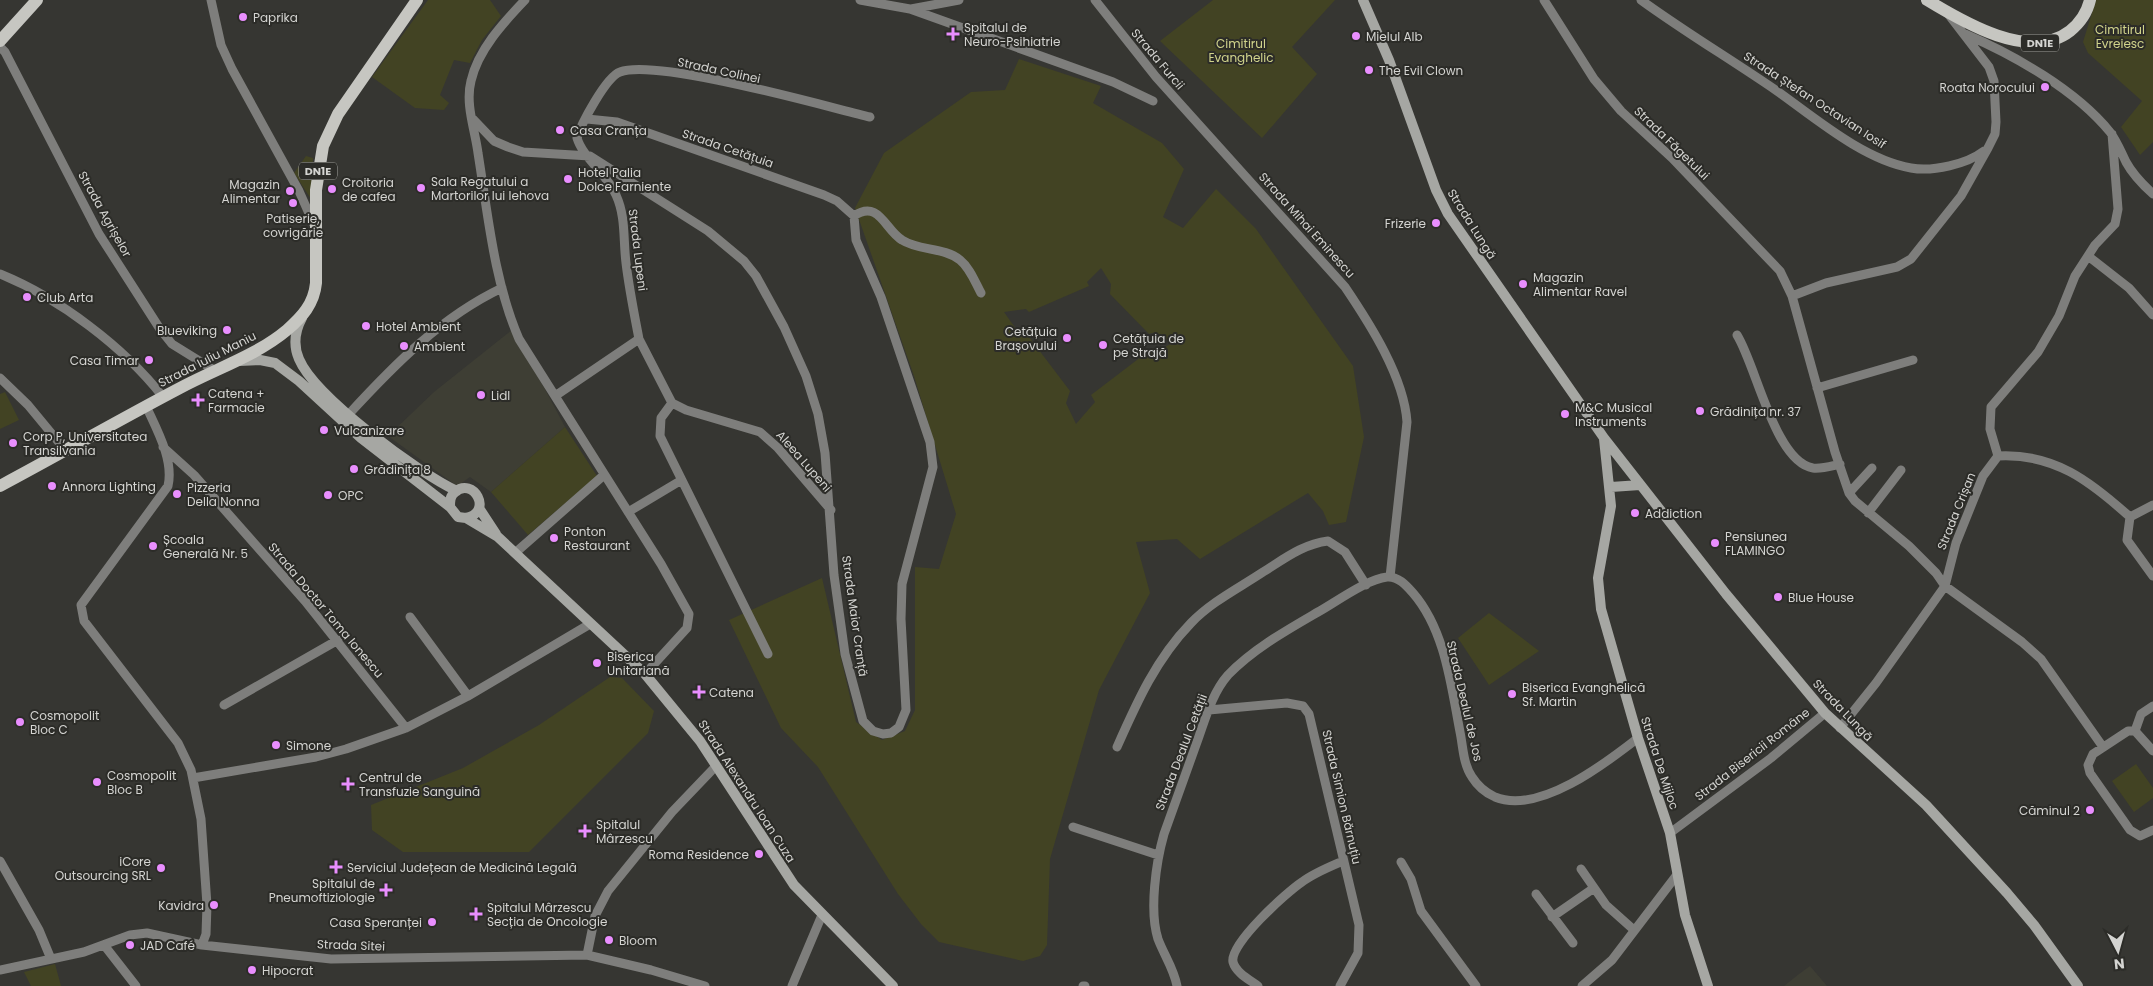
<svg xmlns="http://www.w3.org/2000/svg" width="2153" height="986" font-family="Poppins,sans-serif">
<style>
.built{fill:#3e3e34}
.green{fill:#424323;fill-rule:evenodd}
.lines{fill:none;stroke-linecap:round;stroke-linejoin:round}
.street{stroke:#7e7e7c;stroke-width:9}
.secondary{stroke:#a6a7a3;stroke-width:10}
.primary{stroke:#c6c6c1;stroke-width:12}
.poi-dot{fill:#e98efe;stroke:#2c2c28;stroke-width:2}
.labels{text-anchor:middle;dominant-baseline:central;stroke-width:4;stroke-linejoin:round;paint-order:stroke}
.shield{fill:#2c2c28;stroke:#a2a29e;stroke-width:1}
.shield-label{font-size:11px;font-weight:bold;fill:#d4d4d1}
.poi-label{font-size:12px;fill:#d4d4d1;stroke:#2c2c28;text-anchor:start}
.park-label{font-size:12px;fill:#d0d38b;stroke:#2c2c28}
.street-label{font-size:12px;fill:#d4d4d1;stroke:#2c2c28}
</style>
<rect width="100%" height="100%" fill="#363632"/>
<path class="built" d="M513,329L565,427L491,492L470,477L457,486L388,436L434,392Z
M1810,966L1827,986H1784L1799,974Z"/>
<path class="green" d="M428,0H490L501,16L482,40L470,63L454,60L440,95L449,103L444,110L415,108L372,77Z
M1213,0H1335L1292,47L1317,74L1262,138L1160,41Z
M2096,0H2153V142L2140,155L2121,127L2142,101L2088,53L2083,42Z
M1019,59L1101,86L1093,103L1162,143L1184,169L1163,217L1183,228L1216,189L1256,229L1353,366L1364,437L1346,522L1329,525L1323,511L1308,493L1200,559L1177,539L1136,542L1150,593L1099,690L1050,859L1047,945L1040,956L1023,961L939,942L921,924L898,894L818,767L781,728L729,620L822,578L856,722L882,740L905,731L915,710V567L939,569L956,514L914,376L855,208L884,153L971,92L1005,90ZM1101,268L1111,284L1110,294L1149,334L1156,332L1172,343L1155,353L1150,350L1091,395L1095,402L1076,424L1066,403L1070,391L1023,329H1016L1004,312L1026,309L1029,312L1089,286L1087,282Z
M306,156L313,158L311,199L294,173Z
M5,392L19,420L0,429V394Z
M565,427L597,476L528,535L491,492Z
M1489,613L1539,651L1489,685L1458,638Z
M610,677L622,678L654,711L648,733L529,852H403L372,830L371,805L463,768L539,725Z
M2136,764L2153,788V798L2134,812L2112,781Z
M55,964L61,986H31L24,972Z"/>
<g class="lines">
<path class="street" d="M211,0L221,45L232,69L299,191L315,227
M525,0C503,23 478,50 471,81C465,104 475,130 478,153C488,215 494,281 519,339L661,564L689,614L687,628L645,674
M860,0L910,9L1113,82L1153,101
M1095,0L1156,77L1345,287C1370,324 1404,377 1407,422L1390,577
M1544,0L1594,79L1621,111L1672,158L1780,271L1792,296L1835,452L1849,493L1855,501L1909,546L1936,573L1945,586L2022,642L2041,659L2103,747
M1641,0C1685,32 1732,60 1777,91C1815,118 1864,160 1911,168C1933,172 1967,164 1984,151
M911,9L959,0
M1965,34C2014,55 2076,90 2110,132C2117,141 2121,152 2126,162C2133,175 2142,184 2153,194
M0,47L5,52L99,234L160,329L172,344L214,370
M473,119L494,141L508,147L523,152L590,156L708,231L744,261L756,276L784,327L806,376L818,414L825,453L834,575L845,654L863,721L873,731L883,734L891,733L899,727L906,710L901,619L902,584L933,467L930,442L881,297L856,240L854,216C879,199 885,230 902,240C919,251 944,247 960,260C970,268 975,282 981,293
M587,119L617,122L824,195L837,201L854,216
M2088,256L2129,288L2153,315
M0,274C59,298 124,347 163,397
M1792,296L1826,283L1897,267L1911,259L1961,196L1988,148L1995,134L1996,122L1994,81L1989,67L1949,15
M1737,335C1756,365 1775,462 1813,468C1822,469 1831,466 1840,464
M639,339C634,313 629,288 626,263C623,239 626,217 616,195C607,174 583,158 577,138C581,124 606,77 620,72C656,58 824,106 870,117
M0,378L28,405L66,451
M1817,388L1913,360
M555,396L639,339L672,403L686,410L760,432L778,448L831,510
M672,403L661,418L660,436L768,654
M146,406C157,430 174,460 168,486L81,605L84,621L178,743L191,770L201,819L207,905L206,934L202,945
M349,414C394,365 441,317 502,288
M163,447L194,475L305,601L406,728
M1998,456L1990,429L1991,407L2038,352L2059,316L2075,276L2095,245L2115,224L2118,209L2112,134
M1998,456C2054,453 2090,481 2130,517
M1849,493L1872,468
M2153,505L2130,517L2127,540L2153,576
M628,512L680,481
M1868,513L1901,470
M515,553L604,475
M410,617L468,696
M224,705L338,640
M1209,710L1287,703L1303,706L1309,714L1359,925L1358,953L1340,986
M1840,728L1876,683L1945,586L1956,543L1983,476L1998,456
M2135,731L2141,714L2153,706
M1117,747C1137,702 1156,659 1191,623C1211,602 1239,588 1263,572C1284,559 1303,544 1328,541L1345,552L1366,585
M2153,751L2135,731H2128L2093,754L2088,765L2090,773L2130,830L2140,836L2153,830
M193,778L316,757L346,749L406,728L468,696L590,624
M1073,827L1158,855
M1670,833L1771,758L1825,713
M0,861L39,930L51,959
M1401,862L1411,879L1421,911L1476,986
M1581,869L1606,905L1634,930
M1536,894L1573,943
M1552,917L1594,888
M104,945L136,986
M587,955L595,916L608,891L672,812L716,766
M0,970L84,952L130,935L147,933L202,945L331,959L587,955L651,970L705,986
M792,986L822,915
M1083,986H1085
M1177,986C1174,969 1164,955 1158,939C1149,911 1156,862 1164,834C1175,803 1186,773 1197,742C1205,720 1212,693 1228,675C1253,649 1287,630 1318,612C1336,602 1367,579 1387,577C1398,576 1406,585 1413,593C1445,630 1451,685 1460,732C1463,746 1463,764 1472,777C1477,785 1486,793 1495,797C1539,815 1606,763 1638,738
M1258,986C1250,980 1236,973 1233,962C1229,944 1287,892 1302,882C1314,873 1329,867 1343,861
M1582,986L1612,960L1676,876"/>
<path class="secondary" d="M1363,0L1389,60L1436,190L1448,214L1604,438L1726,594L1825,713L1926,805L2007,893L2034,925L2078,986
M302,318C295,331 293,345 299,359C315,397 418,473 457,491
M239,361L260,360L275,363L299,381L361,438L450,507L458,517L466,518L498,537L645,674L700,741L794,885L893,986
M1604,439L1611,506L1598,578L1601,609L1638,738L1670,833L1685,915L1708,986
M1611,487L1640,485
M450,507C450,501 450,496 455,492C473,476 494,512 466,518
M479,508L496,534"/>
<path class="primary" d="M1927,0C1963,22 2030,62 2070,31C2080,23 2087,13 2090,0
M0,41L37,0
M0,486C60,454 119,420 180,388C215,369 256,356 287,330C302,317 314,304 316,283V190L323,146L338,114L417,0"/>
</g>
<g class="poi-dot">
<circle cx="243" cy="17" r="5"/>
<path d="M950.5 26.5h5v5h5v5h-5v5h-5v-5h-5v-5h5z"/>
<circle cx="1356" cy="36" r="5"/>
<circle cx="1369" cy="70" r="5"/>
<circle cx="2045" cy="87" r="5"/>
<circle cx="560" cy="130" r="5"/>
<circle cx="568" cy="179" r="5"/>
<circle cx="421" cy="188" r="5"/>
<circle cx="332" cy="189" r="5"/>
<circle cx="290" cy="191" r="5"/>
<circle cx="293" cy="203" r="5"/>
<circle cx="1436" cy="223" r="5"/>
<circle cx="1523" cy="284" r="5"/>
<circle cx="27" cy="297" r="5"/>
<circle cx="366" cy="326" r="5"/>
<circle cx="227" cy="330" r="5"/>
<circle cx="1067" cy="338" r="5"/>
<circle cx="1103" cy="345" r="5"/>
<circle cx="404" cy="346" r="5"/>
<circle cx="149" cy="360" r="5"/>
<circle cx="481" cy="395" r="5"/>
<path d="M195.5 392.5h5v5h5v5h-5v5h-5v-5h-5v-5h5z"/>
<circle cx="1700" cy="411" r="5"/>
<circle cx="1565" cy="414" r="5"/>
<circle cx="324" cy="430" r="5"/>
<circle cx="13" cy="443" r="5"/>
<circle cx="354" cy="469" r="5"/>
<circle cx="52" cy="486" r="5"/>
<circle cx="177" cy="494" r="5"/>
<circle cx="328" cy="495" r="5"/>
<circle cx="1635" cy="513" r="5"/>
<circle cx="554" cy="538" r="5"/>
<circle cx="1715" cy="543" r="5"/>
<circle cx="153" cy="546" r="5"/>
<circle cx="1778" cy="597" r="5"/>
<circle cx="597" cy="663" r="5"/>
<path d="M696.5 684.5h5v5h5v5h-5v5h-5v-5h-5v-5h5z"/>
<circle cx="1512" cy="694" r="5"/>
<circle cx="20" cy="722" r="5"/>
<circle cx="276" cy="745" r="5"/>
<circle cx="97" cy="782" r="5"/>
<path d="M345.5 776.5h5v5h5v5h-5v5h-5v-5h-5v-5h5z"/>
<circle cx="2090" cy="810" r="5"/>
<path d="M582.5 823.5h5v5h5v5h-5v5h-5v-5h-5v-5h5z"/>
<circle cx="759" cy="854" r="5"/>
<path d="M333.5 859.5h5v5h5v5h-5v5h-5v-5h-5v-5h5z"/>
<circle cx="161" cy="868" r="5"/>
<path d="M383.5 882.5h5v5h5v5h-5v5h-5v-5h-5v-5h5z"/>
<circle cx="214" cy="905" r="5"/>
<path d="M473.5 906.5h5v5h5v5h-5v5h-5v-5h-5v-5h5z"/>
<circle cx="432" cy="922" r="5"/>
<circle cx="609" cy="940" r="5"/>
<circle cx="130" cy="945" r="5"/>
<circle cx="252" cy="970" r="5"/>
</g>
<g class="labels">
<g class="shield">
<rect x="2021" y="34.5" width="38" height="17" rx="4"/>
<rect x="299" y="162.5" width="38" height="17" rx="4"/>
</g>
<g class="shield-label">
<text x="2040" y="43">DN1E</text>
<text x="318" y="171">DN1E</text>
</g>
<g class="poi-label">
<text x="253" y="17">Paprika</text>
<text x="964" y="27">Spitalul de<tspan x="964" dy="14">Neuro-Psihiatrie</tspan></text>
<text x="1366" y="36">Mielul Alb</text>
<text x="1379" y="70">The Evil Clown</text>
<text x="2035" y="87" text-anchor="end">Roata Norocului</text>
<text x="570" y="130">Casa Cranța</text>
<text x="578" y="172">Hotel Palia<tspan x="578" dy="14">Dolce Farniente</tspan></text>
<text x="431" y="181">Sala Regatului a<tspan x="431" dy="14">Martorilor lui Iehova</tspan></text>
<text x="342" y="182">Croitoria<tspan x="342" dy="14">de cafea</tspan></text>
<text x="280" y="184" text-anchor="end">Magazin<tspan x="280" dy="14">Alimentar</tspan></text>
<text x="293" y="218" text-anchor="middle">Patiserie,<tspan x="293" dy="14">covrigărie</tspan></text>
<text x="1426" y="223" text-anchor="end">Frizerie</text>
<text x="1533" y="277">Magazin<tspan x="1533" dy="14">Alimentar Ravel</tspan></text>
<text x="37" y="297">Club Arta</text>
<text x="376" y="326">Hotel Ambient</text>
<text x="217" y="330" text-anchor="end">Blueviking</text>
<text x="1057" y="331" text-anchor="end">Cetățuia<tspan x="1057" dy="14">Brașovului</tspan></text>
<text x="1113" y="338">Cetățuia de<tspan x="1113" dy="14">pe Strajă</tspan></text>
<text x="414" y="346">Ambient</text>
<text x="139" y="360" text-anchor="end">Casa Timar</text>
<text x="208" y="393">Catena +<tspan x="208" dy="14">Farmacie</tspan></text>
<text x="491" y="395">Lidl</text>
<text x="1575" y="407">M&amp;C Musical<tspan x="1575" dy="14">Instruments</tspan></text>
<text x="1710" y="411">Grădinița nr. 37</text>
<text x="334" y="430">Vulcanizare</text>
<text x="23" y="436">Corp P, Universitatea<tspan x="23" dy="14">Transilvania</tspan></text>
<text x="364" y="469">Grădinița 8</text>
<text x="62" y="486">Annora Lighting</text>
<text x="187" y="487">Pizzeria<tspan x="187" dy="14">Della Nonna</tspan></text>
<text x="338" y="495">OPC</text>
<text x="1645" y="513">Addiction</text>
<text x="564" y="531">Ponton<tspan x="564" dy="14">Restaurant</tspan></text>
<text x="1725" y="536">Pensiunea<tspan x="1725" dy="14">FLAMINGO</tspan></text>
<text x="163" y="539">Școala<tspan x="163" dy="14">Generală Nr. 5</tspan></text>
<text x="1788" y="597">Blue House</text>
<text x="607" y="656">Biserica<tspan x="607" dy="14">Unitariană</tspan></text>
<text x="1522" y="687">Biserica Evanghelică<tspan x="1522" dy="14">Sf. Martin</tspan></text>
<text x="709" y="692">Catena</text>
<text x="30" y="715">Cosmopolit<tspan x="30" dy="14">Bloc C</tspan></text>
<text x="286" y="745">Simone</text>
<text x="107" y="775">Cosmopolit<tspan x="107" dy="14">Bloc B</tspan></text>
<text x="359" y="777">Centrul de<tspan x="359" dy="14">Transfuzie Sanguină</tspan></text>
<text x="2080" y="810" text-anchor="end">Căminul 2</text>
<text x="596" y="824">Spitalul<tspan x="596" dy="14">Mârzescu</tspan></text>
<text x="749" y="854" text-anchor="end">Roma Residence</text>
<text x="151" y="861" text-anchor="end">iCore<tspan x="151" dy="14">Outsourcing SRL</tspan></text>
<text x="347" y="867">Serviciul Județean de Medicină Legală</text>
<text x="375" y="883" text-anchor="end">Spitalul de<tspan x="375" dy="14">Pneumoftiziologie</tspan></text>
<text x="204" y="905" text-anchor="end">Kavidra</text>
<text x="487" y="907">Spitalul Mârzescu<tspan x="487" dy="14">Secția de Oncologie</tspan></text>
<text x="422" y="922" text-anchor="end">Casa Speranței</text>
<text x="619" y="940">Bloom</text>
<text x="140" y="945">JAD Café</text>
<text x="262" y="970">Hipocrat</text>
</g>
<g class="park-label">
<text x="2120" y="29">Cimitirul<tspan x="2120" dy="14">Evreiesc</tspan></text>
<text x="1241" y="43">Cimitirul<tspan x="1241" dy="14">Evanghelic</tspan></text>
</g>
<g class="street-label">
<text transform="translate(1158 59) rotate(50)">Strada Furcii</text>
<text transform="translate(719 70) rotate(12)">Strada Colinei</text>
<text transform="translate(1815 100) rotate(33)">Strada Ștefan Octavian Iosif</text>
<text transform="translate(1672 143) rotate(44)">Strada Făgetului</text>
<text transform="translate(728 148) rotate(19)">Strada Cetățuia</text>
<text transform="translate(105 214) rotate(61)">Strada Agrișelor</text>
<text transform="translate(1472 224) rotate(58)">Strada Lungă</text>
<text transform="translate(1307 225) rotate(48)">Strada Mihai Eminescu</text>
<text transform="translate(638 250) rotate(83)">Strada Lupeni</text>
<text transform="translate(207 359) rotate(-27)">Strada Iuliu Maniu</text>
<text transform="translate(804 461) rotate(49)">Aleea Lupeni</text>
<text transform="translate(1956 511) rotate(-68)">Strada Crișan</text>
<text transform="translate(326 610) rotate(50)">Strada Doctor Toma Ionescu</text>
<text transform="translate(855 616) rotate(82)">Strada Maior Cranță</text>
<text transform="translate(1465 701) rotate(77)">Strada Dealul de Jos</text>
<text transform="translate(1843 710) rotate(46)">Strada Lungă</text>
<text transform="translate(1181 752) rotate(-69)">Strada Dealul Cetății</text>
<text transform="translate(1752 754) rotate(-38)">Strada Bisericii Române</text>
<text transform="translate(1660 763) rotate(72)">Strada De Mijloc</text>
<text transform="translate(747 791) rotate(57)">Strada Alexandru Ioan Cuza</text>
<text transform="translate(1342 797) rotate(77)">Strada Simion Bărnuțiu</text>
<text transform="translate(351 945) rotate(2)">Strada Sitei</text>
</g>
</g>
<g transform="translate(2118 951) rotate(174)" stroke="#2c2c28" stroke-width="4" paint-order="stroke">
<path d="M0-4L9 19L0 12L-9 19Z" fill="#d4d4d1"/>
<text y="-8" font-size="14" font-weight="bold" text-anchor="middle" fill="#d4d4d1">N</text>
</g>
</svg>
